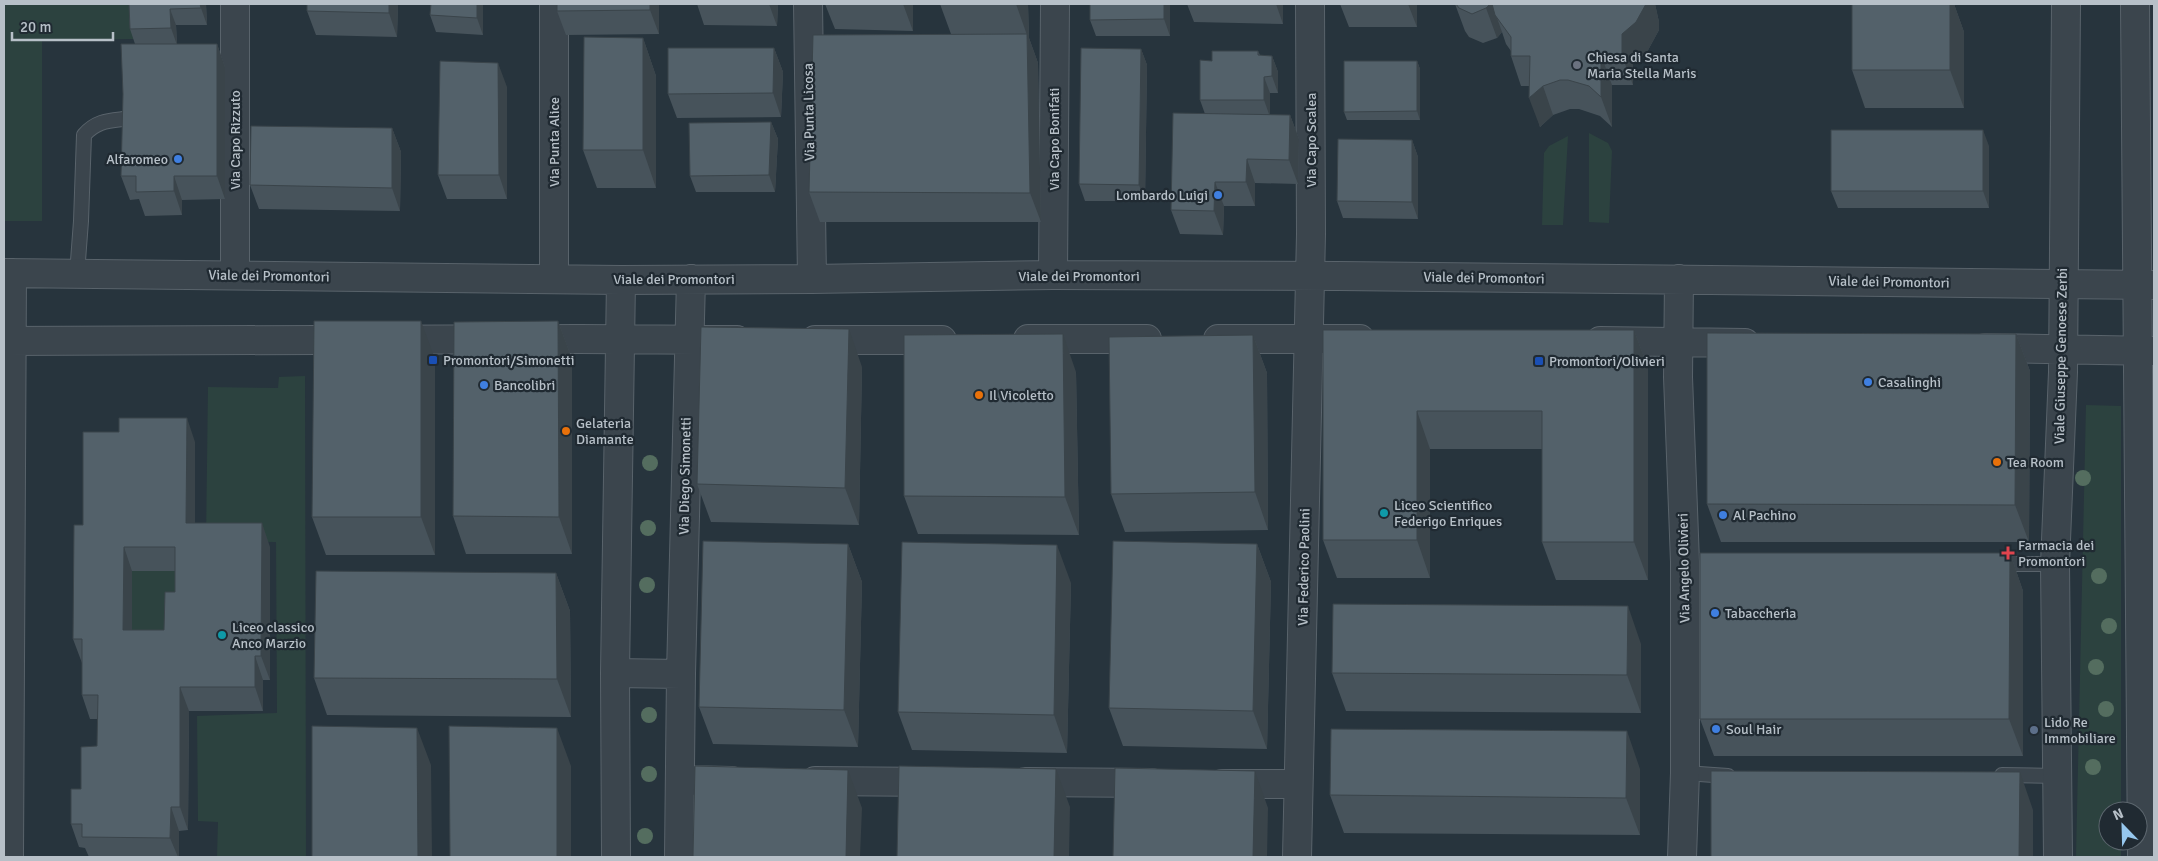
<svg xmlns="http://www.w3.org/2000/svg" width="2158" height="861" font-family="Signika,sans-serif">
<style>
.green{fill:#2c423f}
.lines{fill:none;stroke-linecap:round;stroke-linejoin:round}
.service-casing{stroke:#59636b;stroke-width:16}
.minor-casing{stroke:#59636b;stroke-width:30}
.service{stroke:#3b454d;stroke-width:14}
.minor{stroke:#3b454d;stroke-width:28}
.tree{fill:#546d5f}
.wall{fill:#47535b;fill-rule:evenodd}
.shaded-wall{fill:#3a444a}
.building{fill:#53616a;stroke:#3a444a;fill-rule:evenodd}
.worship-dot{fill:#6b7280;stroke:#202a32;stroke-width:2}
.shop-dot{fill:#3f7fe0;stroke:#202a32;stroke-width:2}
.transit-dot{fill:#1a4fb4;stroke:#202a32;stroke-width:2}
.food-dot{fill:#e8710a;stroke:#202a32;stroke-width:2}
.culture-dot{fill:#0f9aa8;stroke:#202a32;stroke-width:2}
.health-dot{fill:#e0444e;stroke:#202a32;stroke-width:2}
.service-dot{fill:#5c6f8a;stroke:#202a32;stroke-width:2}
.labels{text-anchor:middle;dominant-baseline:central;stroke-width:4.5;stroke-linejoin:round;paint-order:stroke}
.poi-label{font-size:14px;fill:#b7c0c8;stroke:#202a32;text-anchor:start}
.street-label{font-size:14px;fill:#b7c0c8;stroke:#202a32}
</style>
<rect width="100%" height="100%" fill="#27343d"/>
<path class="green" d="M4,4H133L134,39L42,40V221H4Z
M1589,133L1608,143L1612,151L1609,223L1589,222Z
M1568,136L1563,225H1542L1544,153L1549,146Z
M305,376L306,857H217L218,822L198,821L197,716L277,713L276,542L206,541L208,387L278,388L279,377Z
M2086,405L2121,406V811H2108V841H2121V857H2076Z
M132,571H184L173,654H132Z"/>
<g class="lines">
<g class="service-casing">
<path id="service" d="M77,274L81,221L84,135C98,119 112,121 131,118
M1995,564H2055
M1685,773L1728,776
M2002,775L2057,776"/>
</g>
<g class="minor-casing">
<path id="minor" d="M235,4V275
M554,4V279
M808,4L812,279
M2135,4L2142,857
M4,273L621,280L812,279L1053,275L1339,276L2154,285
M1053,275L1055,4
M1679,279L1678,377L1685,562V773L1682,857
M1028,339H1147
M1218,339H1360
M815,340H942
M4,341L579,339L737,340
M1600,341L1745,343
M1985,348L2154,351
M615,673L681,674
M680,780L732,781
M815,781L937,782
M1025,782L1152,783
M1222,784H1298
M9,857L12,273
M616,857L615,673L621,280
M679,857L681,674L691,279
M1297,857L1311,234L1310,4
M2058,857L2055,564L2063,372L2066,4"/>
</g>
<use href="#service" class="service"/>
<use href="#minor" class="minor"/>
</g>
<g class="tree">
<circle cx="650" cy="463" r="8"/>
<circle cx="2083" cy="478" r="8"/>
<circle cx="648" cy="528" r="8"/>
<circle cx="2099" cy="576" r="8"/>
<circle cx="647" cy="585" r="8"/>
<circle cx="2109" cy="626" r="8"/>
<circle cx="2096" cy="667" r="8"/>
<circle cx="2106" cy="709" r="8"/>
<circle cx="649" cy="715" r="8"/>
<circle cx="2093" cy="767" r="8"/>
<circle cx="649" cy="774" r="8"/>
<circle cx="645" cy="836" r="8"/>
</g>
<path class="wall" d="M129,4H206L207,25H176L177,44H217L225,67V199L182,200V215L145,216L139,199L130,200L121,176L135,44L130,29Z
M398,4L397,37L316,35L307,11Z
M431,4H500V5L483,4V35L436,32L430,15Z
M659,4V34L566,35L557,11Z
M697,4H778L777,26L704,25Z
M825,4H913V31L835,29Z
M940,4H1028L1029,38L1038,63L1041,222H820L809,192L951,34Z
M1090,4H1170V36H1096L1090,20Z
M1187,4H1283V24L1194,22Z
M1340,4H1417V27H1349Z
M1455,4H1655L1659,22V30L1647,52L1633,63V85H1612V127L1600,116L1579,109H1570L1553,115L1540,127L1529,86H1521L1511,56V51L1506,44L1502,32L1497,38L1483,43L1469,37L1465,31Z
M1852,4H1954L1964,32V108H1865L1852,70Z
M643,38L656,76V188H597L583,150Z
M774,48L783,72L781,117L677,118L668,94Z
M1141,49L1147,65L1145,201H1085L1079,184Z
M1258,51L1260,55L1272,56L1278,72V93H1270V115H1290L1299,139L1298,184L1255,183V206H1224L1223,235L1180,234L1171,210L1205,114L1200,100L1212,61Z
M1417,61L1420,69V120H1347L1344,112Z
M507,87V199H447L438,175Z
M771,122L778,139L775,192H696L690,176Z
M392,128L401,152L400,211L259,209L250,185Z
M1412,140L1418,157V219L1343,218L1337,201Z
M1989,146V208H1838L1831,191Z
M558,321L572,359V554H466L453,516Z
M1323,330H1634L1648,368V580H1556L1542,542V449H1430V578H1337L1323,540Z
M2016,334L2030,371L2029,542H1721L1707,504Z
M1253,335L1267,373L1268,530L1125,532L1111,494Z
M435,359V555H326L312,517Z
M862,367L859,525L711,522L697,484Z
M1076,372L1079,535L918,534L904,496Z
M119,432L195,442V523L270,547V680H263V711H189L188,830L179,831V857H89L85,848L79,847L71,824L81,789L97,746L98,719H90L82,695V663L73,639L83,525ZM132,571H175V592L164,630H132Z
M848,544L862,582L858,747L713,744L699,707Z
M1257,544L1271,582L1267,749L1123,746L1109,708Z
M2010,553L2023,591V756H1714L1700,719Z
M556,573L570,611L571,717L327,715L314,678Z
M1071,583L1067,753L912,750L898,712Z
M1641,644V713L1346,711L1332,673Z
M1640,769V835L1344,833L1330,795Z"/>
<path class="shaded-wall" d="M200,4H206L207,25L201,8Z
M389,4H398L397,37L389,13Z
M477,4H483V35L477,18Z
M650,4H659V34L650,10Z
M769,4H778L777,26Z
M903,4H913V31Z
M1016,4H1028L1029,38L1038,63L1041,222L1030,193L1027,35Z
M1164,4H1170V36L1164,19Z
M1276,4H1283V24Z
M1408,4H1417V27Z
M1490,4H1492L1502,32L1497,38L1486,8Z
M1646,4H1655L1659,22V30L1647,52L1633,63V85L1622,56V34Z
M1950,4H1954L1964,32V108L1950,70Z
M170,9L176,25L177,45L171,28Z
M643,38L656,76V188L643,150Z
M217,44L225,67V199L217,176Z
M774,48L783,72L781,117L773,93Z
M1141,49L1147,65L1145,201L1139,185Z
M1601,55L1612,85V127L1601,97Z
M1272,56L1278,72V93L1272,76Z
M1417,61L1420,69V120L1417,111Z
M498,63L507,87V199L499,175Z
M1264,77L1270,93V117L1264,100Z
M1543,86L1553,115L1540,127L1529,98Z
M1290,115L1299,139L1298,184L1289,160Z
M771,122L778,139L775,192L769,175Z
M392,128L401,152L400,211L392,188Z
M1983,130L1989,146V208L1983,191Z
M1412,140L1418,157V219L1412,202Z
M1247,159L1255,183V206L1246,182Z
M174,176L182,200V215L174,191Z
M1215,182L1224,206L1223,235L1214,211Z
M421,321L435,359V555L421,517Z
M558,321L572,359V554L559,517Z
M849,329L862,367L859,525L845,488Z
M1634,330L1648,368V580L1634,542Z
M1063,334L1076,372L1079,535L1065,497Z
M2016,334L2030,371L2029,542L2015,505Z
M1253,335L1267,373L1268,530L1255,492Z
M1417,411L1430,449V578L1417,540Z
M187,418L195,442V547L186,523Z
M262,523L270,547V680L261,656Z
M848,544L862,582L858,747L844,710Z
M1257,544L1271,582L1267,749L1253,711Z
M1057,545L1071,583L1067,753L1054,715Z
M124,547L132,571V654L123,630Z
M2010,553L2023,591V756L2009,719Z
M556,573L570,611L571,717L557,679Z
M1628,606L1641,644V713L1627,675Z
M255,656L263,680V711L255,687Z
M180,687L189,711L188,830L180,807Z
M417,728L431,765L432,857H418Z
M557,728L571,766V857H557Z
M1627,731L1640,769V835L1626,798Z
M1056,769L1070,807L1069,857H1054Z
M848,770L862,808L860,857H846Z
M1255,771L1268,808L1267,857H1253Z
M2020,772L2033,810V857H2019Z
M171,807L179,831V857H178L170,838Z"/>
<path class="building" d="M129,4H200L201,8L170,9L171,28L130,29Z
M307,4H389V13L307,11Z
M431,4H477V18L430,15Z
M557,4H650V10L557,11Z
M1090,4H1164V19L1090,20Z
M1456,4H1490L1486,8L1472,14L1459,8Z
M1492,4H1646L1636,22L1622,34V56L1601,55V97L1589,86L1568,80H1560L1543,86L1529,98L1530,56H1511V37L1495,15Z
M1852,4H1950V70H1852Z
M1027,34L1030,193L809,192L813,35Z
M584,37L643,38V150H583Z
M121,44H217V176H174V191L136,192V176H121L123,94Z
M668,48H774L773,93L668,94Z
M1081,48L1141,49L1139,185L1079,184Z
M1212,51H1258V55L1272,56V76L1264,77V100H1200V60L1212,61Z
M440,61L498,63L499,175H438Z
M1344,61H1417V111L1344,112Z
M1173,113L1290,115L1289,160L1247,159L1246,182H1215L1214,211L1171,210Z
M771,122L769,175L690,176L689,123Z
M251,126L392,128V188L250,185Z
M1831,130H1983V191H1831Z
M1338,139L1412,140V202L1337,201Z
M314,321H421V517H312Z
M558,321L559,517L453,516L454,322Z
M701,327L849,329L845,488L697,484Z
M1323,330H1634V542H1542V411H1417V540H1323Z
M1707,333L2016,334L2015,505L1707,504Z
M1063,334L1065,497L904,496V335Z
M1253,335L1255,492L1111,494L1109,337Z
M119,418H187L186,523H262L261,656H255V687H180V807H171L170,838L82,837V824H71V789H81V747L97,746L98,695H82V639H73L74,525H83V432H119ZM124,547H175V592H165L164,630H123Z
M703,541L848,544L844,710L699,707Z
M1113,541L1257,544L1253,711L1109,708Z
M902,542L1057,545L1054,715L898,712Z
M1700,553H2010L2009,719H1700Z
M316,571L556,573L557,679L314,678Z
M1333,604L1628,606L1627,675L1332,673Z
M312,726L417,728L418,857H312Z
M449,726L557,728V857H450Z
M1331,729L1627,731L1626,798L1330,795Z
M695,766L848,770L846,857H693Z
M899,766L1056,769L1054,857H897Z
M1115,768L1255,771L1253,857H1113Z
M1711,771L2020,772L2019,857H1711Z"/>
<circle class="worship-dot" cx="1577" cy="65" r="5"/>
<g class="shop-dot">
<circle cx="178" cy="159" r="5"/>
<circle cx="1218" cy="195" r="5"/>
<circle cx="1868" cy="382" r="5"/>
<circle cx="484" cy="385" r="5"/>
<circle cx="1723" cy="515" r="5"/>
<circle cx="1715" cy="613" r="5"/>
<circle cx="1716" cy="729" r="5"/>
</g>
<g class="transit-dot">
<rect x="428" y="355" width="10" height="10" rx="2.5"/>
<rect x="1534" y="356" width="10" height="10" rx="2.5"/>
</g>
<g class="food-dot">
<circle cx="979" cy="395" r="5"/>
<circle cx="566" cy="431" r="5"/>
<circle cx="1997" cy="462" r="5"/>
</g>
<g class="culture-dot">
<circle cx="1384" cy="513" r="5"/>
<circle cx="222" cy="635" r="5"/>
</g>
<path class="health-dot" d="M2005.5 545.5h5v5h5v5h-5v5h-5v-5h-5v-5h5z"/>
<circle class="service-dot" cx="2034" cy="730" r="5"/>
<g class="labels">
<g class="poi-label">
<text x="1587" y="57">Chiesa di Santa<tspan x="1587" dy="16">Maria Stella Maris</tspan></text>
<text x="168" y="159" text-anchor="end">Alfaromeo</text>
<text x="1208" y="195" text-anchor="end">Lombardo Luigi</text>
<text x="443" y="360">Promontori/Simonetti</text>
<text x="1549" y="361">Promontori/Olivieri</text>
<text x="1878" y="382">Casalinghi</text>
<text x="494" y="385">Bancolibri</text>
<text x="989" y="395">Il Vicoletto</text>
<text x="576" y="423">Gelateria<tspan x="576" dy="16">Diamante</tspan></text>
<text x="2007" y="462">Tea Room</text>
<text x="1394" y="505">Liceo Scientifico<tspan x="1394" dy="16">Federigo Enriques</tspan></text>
<text x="1733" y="515">Al Pachino</text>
<text x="2018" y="545">Farmacia dei<tspan x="2018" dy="16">Promontori</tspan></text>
<text x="1725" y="613">Tabaccheria</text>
<text x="232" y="627">Liceo classico<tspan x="232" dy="16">Anco Marzio</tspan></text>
<text x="2044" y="722">Lido Re<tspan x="2044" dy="16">Immobiliare</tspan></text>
<text x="1726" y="729">Soul Hair</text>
</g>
<g class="street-label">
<text transform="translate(809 112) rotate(-91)">Via Punta Licosa</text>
<text transform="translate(1054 139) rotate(-90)">Via Capo Bonifati</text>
<text transform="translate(235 140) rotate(-90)">Via Capo Rizzuto</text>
<text transform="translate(1311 140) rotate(-90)">Via Capo Scalea</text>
<text transform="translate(554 142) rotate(-90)">Via Punta Alice</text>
<text transform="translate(269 276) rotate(1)">Viale dei Promontori</text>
<text x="1079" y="276">Viale dei Promontori</text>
<text transform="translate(1484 278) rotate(1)">Viale dei Promontori</text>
<text x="674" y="279">Viale dei Promontori</text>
<text transform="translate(1889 282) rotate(1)">Viale dei Promontori</text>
<text transform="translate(2061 356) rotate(-89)">Viale Giuseppe Genoese Zerbi</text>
<text transform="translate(685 476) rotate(-89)">Via Diego Simonetti</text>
<text transform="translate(1304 567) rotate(-89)">Via Federico Paolini</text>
<text transform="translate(1684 568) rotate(-91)">Via Angelo Olivieri</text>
</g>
</g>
<rect width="2158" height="861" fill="none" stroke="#b7c0c8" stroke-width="10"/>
<g transform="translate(2123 826) rotate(337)"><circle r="24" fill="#202a32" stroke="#5c666e"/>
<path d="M0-4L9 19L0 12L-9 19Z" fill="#96c7ee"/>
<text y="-8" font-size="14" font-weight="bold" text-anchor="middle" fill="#b7c0c8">N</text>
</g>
<path d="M12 32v8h101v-8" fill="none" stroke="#b7c0c8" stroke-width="2.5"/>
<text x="20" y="32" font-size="15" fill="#b7c0c8" stroke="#202a32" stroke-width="4" paint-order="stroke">20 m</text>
</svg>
